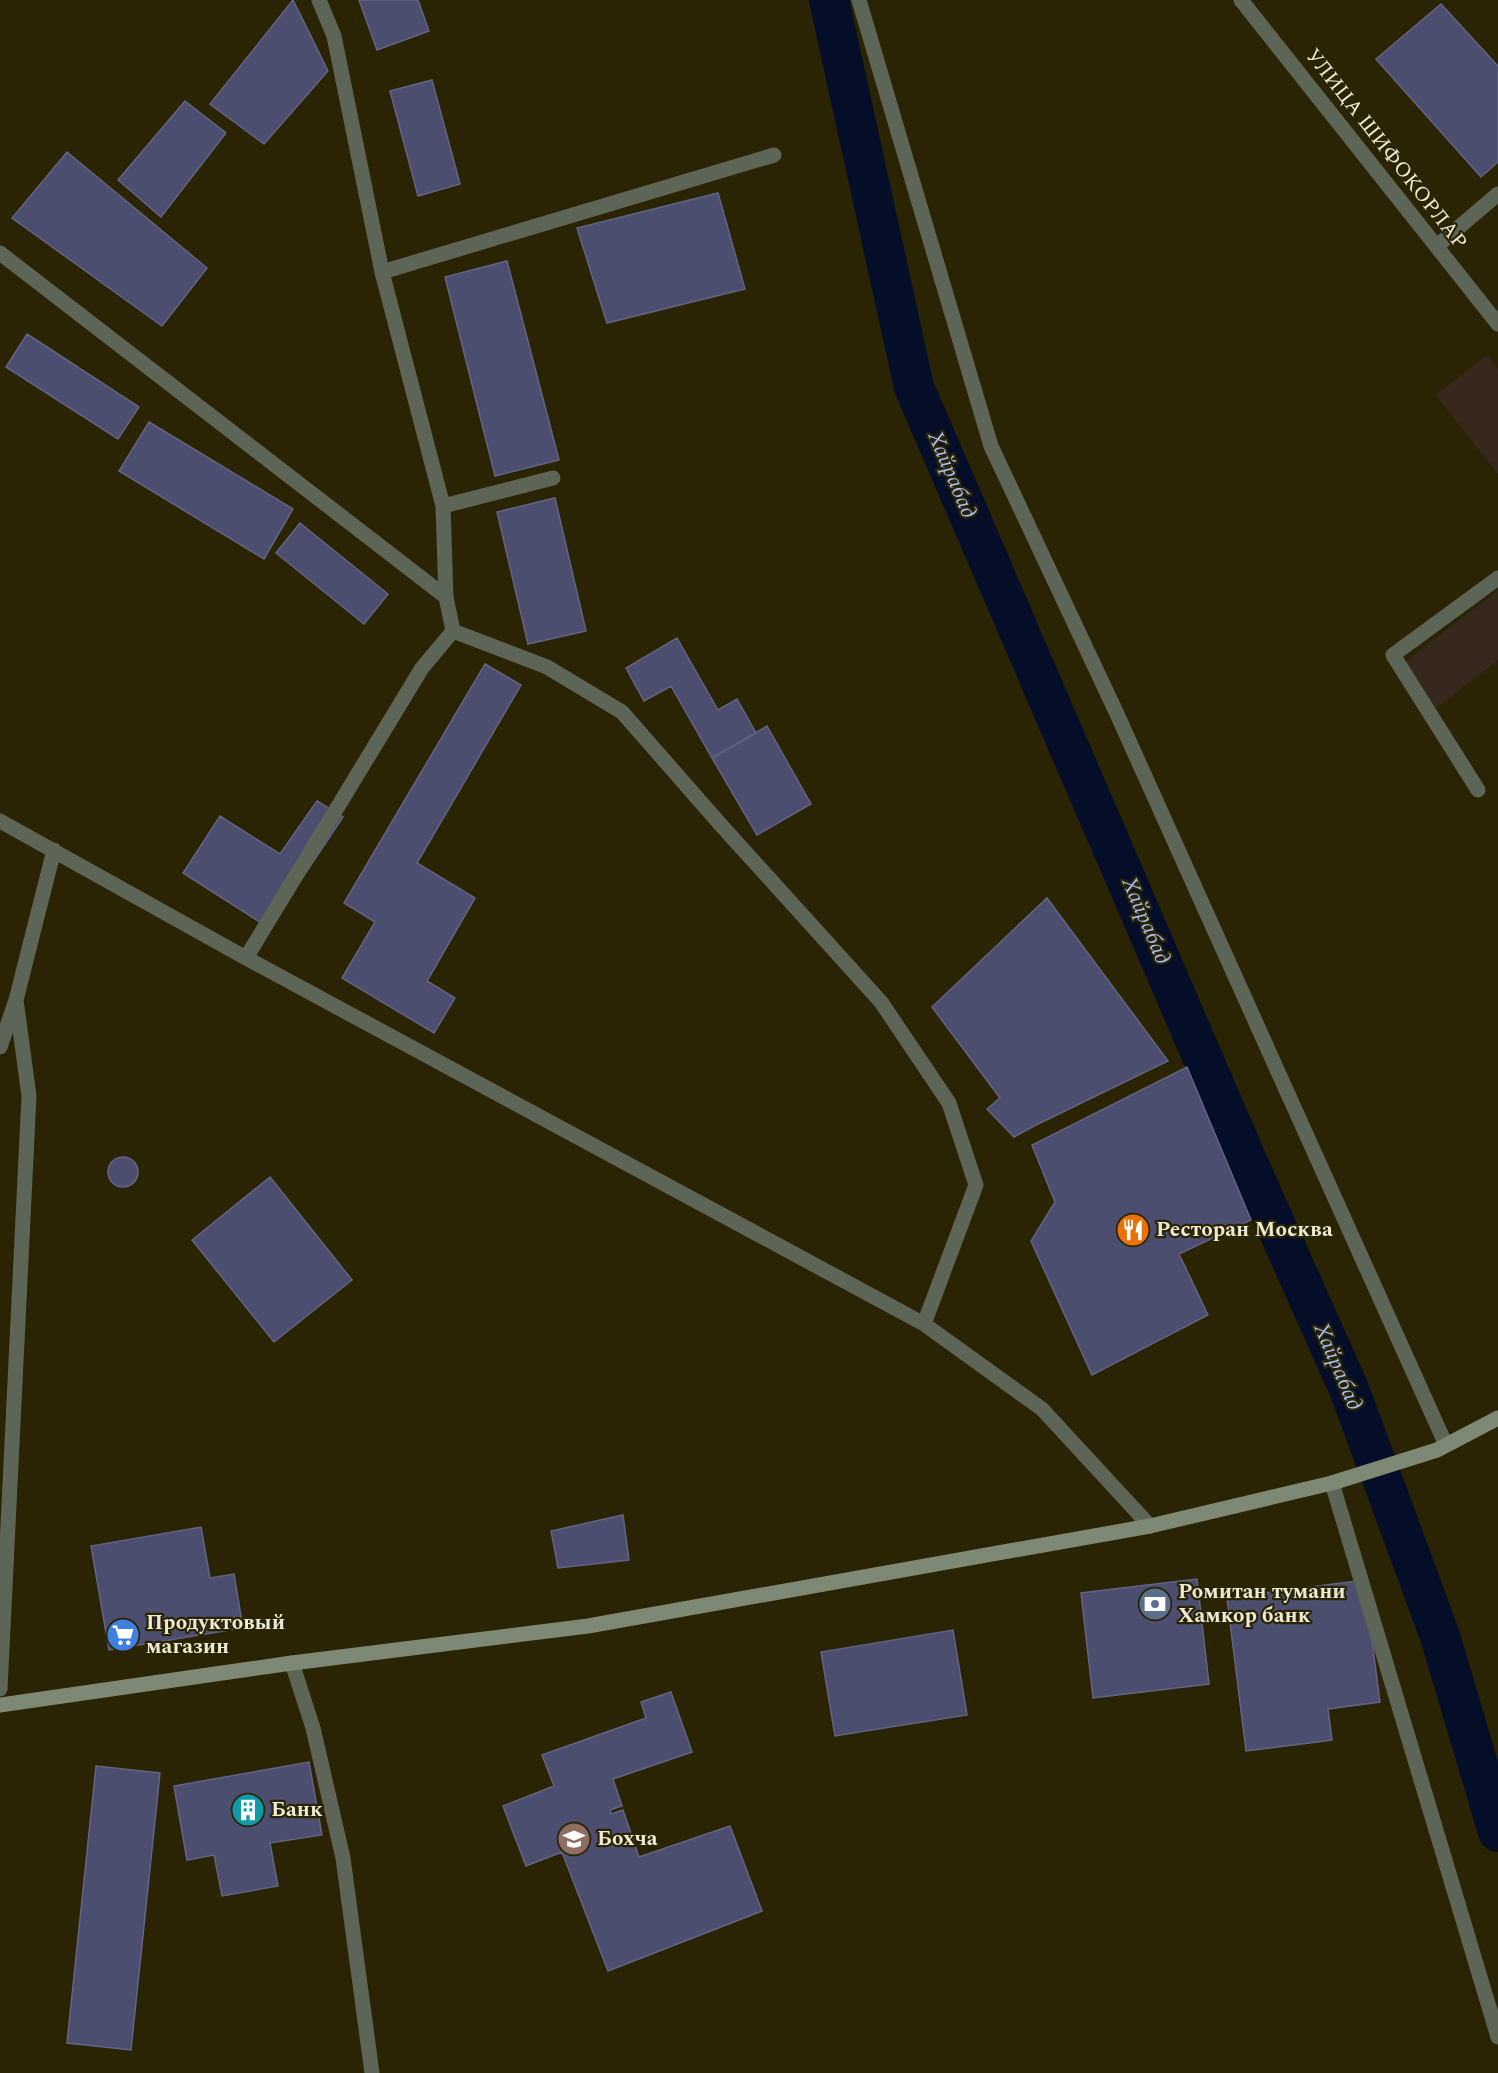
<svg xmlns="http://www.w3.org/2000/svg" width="1498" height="2073" font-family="Spectral,serif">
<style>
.medical{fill:#37281d}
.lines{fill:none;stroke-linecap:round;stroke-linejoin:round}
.canal{stroke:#050e28;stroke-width:40}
.building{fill:#4c4e6f;stroke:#626483;stroke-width:1.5}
.lane{stroke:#5d6557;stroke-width:15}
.street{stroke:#5d6557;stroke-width:15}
.secondary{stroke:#7d8974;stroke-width:15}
.labels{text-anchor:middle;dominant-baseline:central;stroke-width:4.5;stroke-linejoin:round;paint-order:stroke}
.street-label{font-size:21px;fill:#ece9d6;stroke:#2b2404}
.poi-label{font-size:21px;font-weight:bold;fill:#ece9d6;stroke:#2b2404;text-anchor:start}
.water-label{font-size:22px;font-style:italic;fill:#a4bff6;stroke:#2b2404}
</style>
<rect width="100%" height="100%" fill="#2b2404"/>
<path class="medical" d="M1487,355L1498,369V474L1436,395Z
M1498,590V660L1436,708L1403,664Z"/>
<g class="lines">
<path class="canal" d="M829,0L914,387L1245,1156L1349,1389L1440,1636L1498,1832"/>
</g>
<path class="building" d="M293,0L328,71L264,144L210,104Z
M359,0H418L429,31L377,50Z
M1441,4L1498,66V162L1481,177L1376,59Z
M432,80L460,184L418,196L390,91Z
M185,101L226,133L161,217L118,180Z
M67,152L207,268L162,326L12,218Z
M718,193L745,289L607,323L577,228Z
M507,261L559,460L495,476L445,277Z
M27,334L139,407L118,439L6,367Z
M149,422L293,509L264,559L119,471Z
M555,498L586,631L528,644L497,512Z
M300,523L388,594L364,624L276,553Z
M677,638L718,710L737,699L756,733L712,758L671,686L644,701L626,668Z
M485,664L521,685L417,863L475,898L427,981L455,998L434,1033L342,978L375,922L344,903Z
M767,726L811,804L757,835L712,758Z
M317,801L343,817L269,928L183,873L220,816L280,854Z
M1047,898L1168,1061L1036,1125L1014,1137L987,1109L1000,1098L932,1007Z
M1187,1067L1251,1220L1179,1254L1208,1315L1092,1375L1031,1241L1055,1202L1032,1145Z
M108 1172a15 15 0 1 1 30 0a15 15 0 1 1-30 0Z
M270,1177L352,1280L274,1342L192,1240Z
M623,1515L629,1560L558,1568L551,1531Z
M201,1527L210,1578L234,1574L243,1628L109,1650L91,1546Z
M1197,1579L1209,1684L1093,1698L1081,1593Z
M1364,1580L1380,1702L1328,1709L1332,1740L1246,1751L1227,1598Z
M953,1630L967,1715L835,1736L821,1652Z
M671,1692L692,1752L613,1779L622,1806L610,1810L611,1814L623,1810L639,1857L730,1826L762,1911L608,1971L562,1852L526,1866L503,1806L554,1786L542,1755L646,1718L641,1702Z
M309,1762L322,1835L270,1843L278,1886L222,1896L214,1855L187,1860L174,1786Z
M96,1766L160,1773L131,2050L67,2043Z"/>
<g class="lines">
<path class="lane" d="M1478,790L1393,655L1498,578
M292,1663L313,1728L343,1858L372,2073"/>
<path class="street" d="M319,0L334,36L382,272L443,506L446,597L453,631L547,667L622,712L720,824L881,1002L949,1103L976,1185L924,1324
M859,0L991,446L1117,714L1446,1445
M1241,0L1498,324
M1437,246L1498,194
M0,253L446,597
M382,272L774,155
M443,506L553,478
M0,821L246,958L924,1324L1042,1409L1150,1526
M246,958L422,668L453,631
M0,1047L16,1000L54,850
M1332,1483L1498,2037
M0,1689L29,1096L16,1000"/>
<path class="secondary" d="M0,1705L292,1663L588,1626L1150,1526L1332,1483L1437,1450L1498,1418"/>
</g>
<defs>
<g id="restaurant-disc" transform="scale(1.725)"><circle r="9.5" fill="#e8710a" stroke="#2b2404"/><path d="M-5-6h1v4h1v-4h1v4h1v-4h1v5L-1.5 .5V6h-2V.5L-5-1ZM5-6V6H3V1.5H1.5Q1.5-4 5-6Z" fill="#fff"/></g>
<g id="bank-disc" transform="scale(1.725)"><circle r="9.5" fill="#5c6f8a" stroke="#2b2404"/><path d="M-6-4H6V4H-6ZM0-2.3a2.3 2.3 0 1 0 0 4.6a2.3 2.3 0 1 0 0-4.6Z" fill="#fff"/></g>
<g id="supermarket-disc" transform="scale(1.725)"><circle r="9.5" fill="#3f7fe0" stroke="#2b2404"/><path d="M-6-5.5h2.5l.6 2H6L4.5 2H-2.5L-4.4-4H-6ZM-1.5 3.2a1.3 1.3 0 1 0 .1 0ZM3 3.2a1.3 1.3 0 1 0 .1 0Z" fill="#fff"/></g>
<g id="building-disc" transform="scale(1.725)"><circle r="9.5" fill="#0f9aa8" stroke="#2b2404"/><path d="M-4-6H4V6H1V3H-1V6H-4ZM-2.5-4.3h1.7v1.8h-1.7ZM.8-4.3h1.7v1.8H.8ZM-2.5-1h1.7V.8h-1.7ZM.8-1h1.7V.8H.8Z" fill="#fff"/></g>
<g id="school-disc" transform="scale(1.725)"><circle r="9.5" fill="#8d6e63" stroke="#2b2404"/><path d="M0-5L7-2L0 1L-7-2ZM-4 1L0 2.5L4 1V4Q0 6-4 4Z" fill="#fff"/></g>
</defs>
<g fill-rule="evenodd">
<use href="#restaurant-disc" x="1133" y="1230"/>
<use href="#bank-disc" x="1155" y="1604"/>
<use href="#supermarket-disc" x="123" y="1635"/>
<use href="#building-disc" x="248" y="1810"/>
<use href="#school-disc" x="574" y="1839"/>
</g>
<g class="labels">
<g class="street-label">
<text transform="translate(1386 149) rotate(52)">УЛИЦА ШИФОКОРЛАР</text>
</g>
<g class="poi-label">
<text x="1156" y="1230">Ресторан Москва</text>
<text x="1178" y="1592">Ромитан тумани<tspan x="1178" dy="24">Хамкор банк</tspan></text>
<text x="146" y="1623">Продуктовый<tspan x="146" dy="24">магазин</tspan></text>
<text x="271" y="1810">Банк</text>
<text x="597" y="1839">Бохча</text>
</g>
<g class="water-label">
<text transform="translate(952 475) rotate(67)">Хайрабад</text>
<text transform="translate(1146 921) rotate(67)">Хайрабад</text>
<text transform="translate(1338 1367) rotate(67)">Хайрабад</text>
</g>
</g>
</svg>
